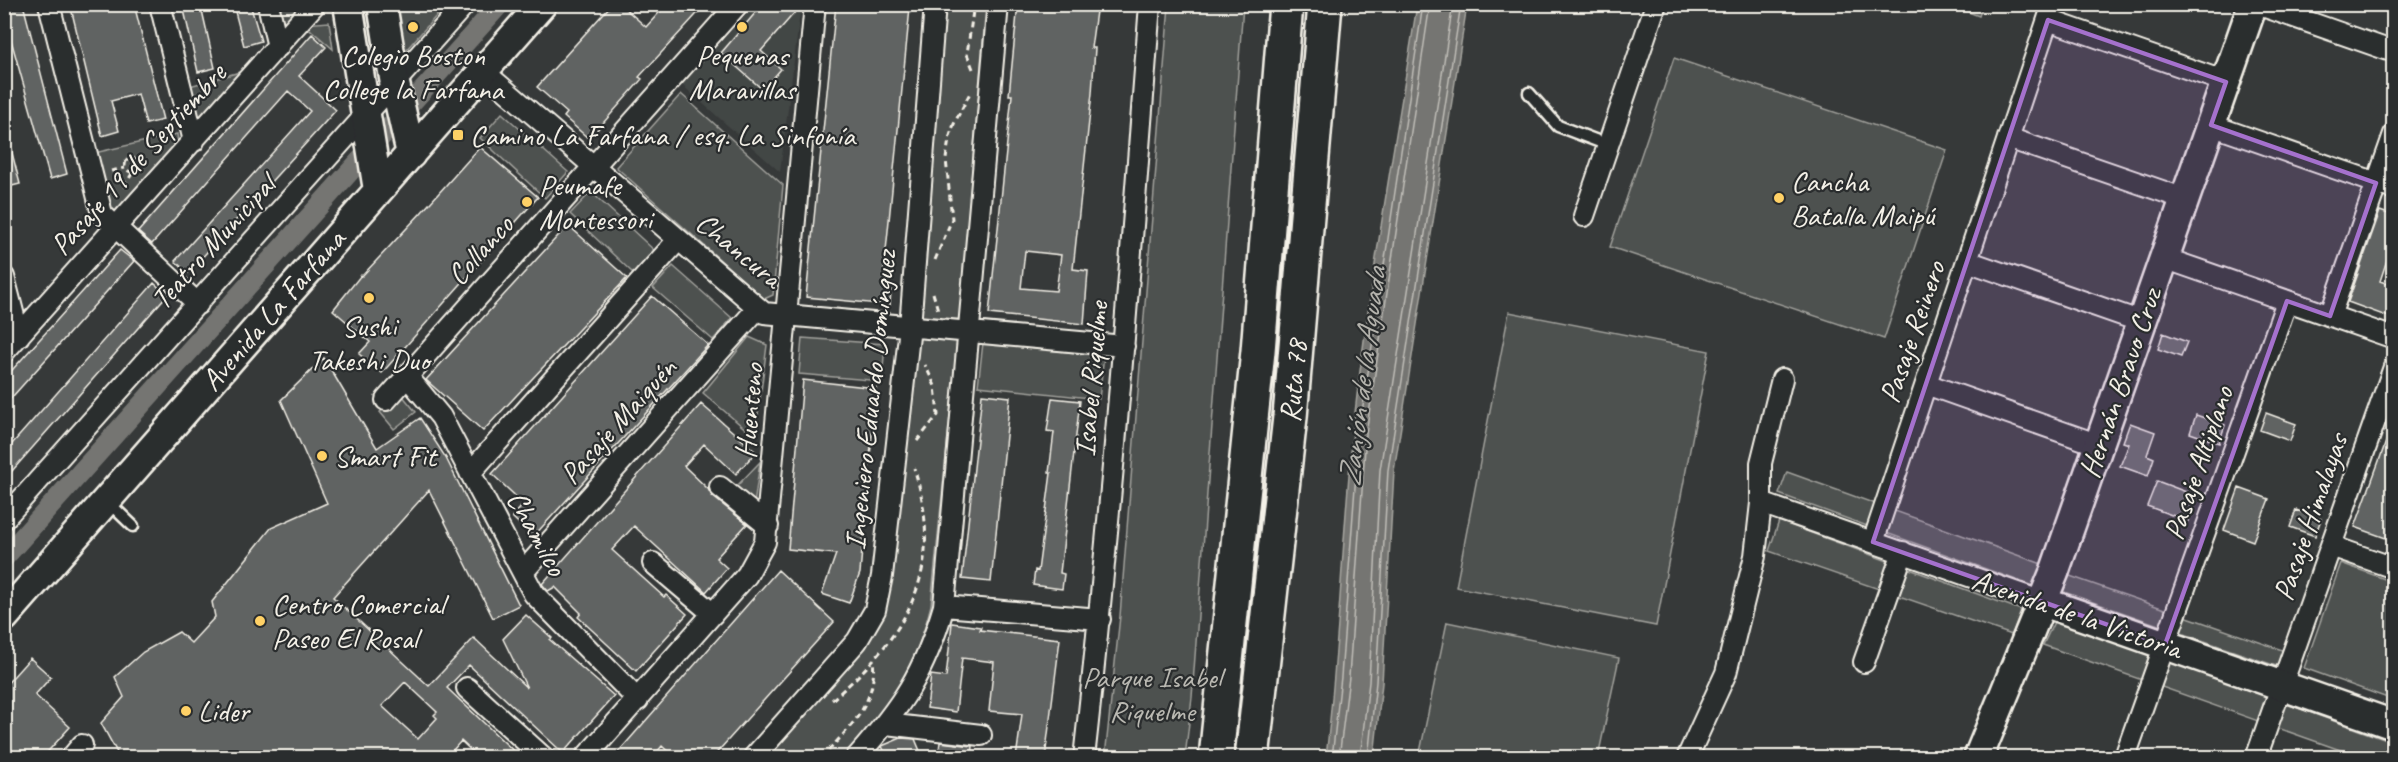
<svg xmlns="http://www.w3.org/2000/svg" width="2398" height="762" font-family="Caveat,sans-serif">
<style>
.built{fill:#434645}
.green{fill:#4e514f;stroke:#a1a19c;stroke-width:1.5}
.water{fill:#757572;stroke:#a8a7a1;stroke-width:1.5}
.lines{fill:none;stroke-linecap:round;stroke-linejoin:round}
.shore{stroke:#c1bfb9;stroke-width:1.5}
.canal{stroke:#757572;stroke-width:20}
.building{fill:#616362;stroke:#f4f1e8;stroke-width:1.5;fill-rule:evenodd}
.lane-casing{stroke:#f4f1e8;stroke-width:15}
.street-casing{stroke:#f4f1e8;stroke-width:24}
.secondary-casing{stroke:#f4f1e8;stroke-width:33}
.highway-casing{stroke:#f4f1e8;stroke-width:38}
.path{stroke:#f4f1e8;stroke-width:3;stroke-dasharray:6 4.5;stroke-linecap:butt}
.lane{stroke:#2a2d2e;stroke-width:10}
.street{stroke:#2a2d2e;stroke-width:20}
.secondary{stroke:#2a2d2e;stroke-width:28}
.highway{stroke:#2a2d2e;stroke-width:33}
.marked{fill:#a571cd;fill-opacity:0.2;stroke:#a571cd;stroke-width:4.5;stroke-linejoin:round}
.poi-dot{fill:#ffd166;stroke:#2a2d2e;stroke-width:2}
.labels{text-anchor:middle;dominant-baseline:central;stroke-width:4.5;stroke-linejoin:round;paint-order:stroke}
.poi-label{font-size:30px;fill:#f4f1e8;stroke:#2a2d2e;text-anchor:start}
.street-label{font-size:30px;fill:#f4f1e8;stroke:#2a2d2e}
.park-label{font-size:30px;fill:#bab9b2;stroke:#2a2d2e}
.water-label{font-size:32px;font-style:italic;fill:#b4b3ad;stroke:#2a2d2e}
</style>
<rect width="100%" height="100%" fill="#363939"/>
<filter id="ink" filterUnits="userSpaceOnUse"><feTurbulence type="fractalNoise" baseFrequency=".0167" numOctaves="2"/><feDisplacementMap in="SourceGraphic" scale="12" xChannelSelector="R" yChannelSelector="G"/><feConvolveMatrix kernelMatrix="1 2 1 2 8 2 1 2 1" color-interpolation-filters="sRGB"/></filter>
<g filter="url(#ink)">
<path class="built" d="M755,5H801L780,172L682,85Z"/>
<path class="green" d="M275,4L303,5L281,30Z
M358,5H375L385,51L369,70Z
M395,5H446L406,50L403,49Z
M941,5H986L959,327L931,605C913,677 891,704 843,757L764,758L864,646Z
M1169,5H1243L1192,697L1185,757H1105L1120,616Z
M1950,5H1983L1979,16Z
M329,22L333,49L304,24Z
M1674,58L1947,150L1884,339L1610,247Z
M240,72L244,79L194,135L186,87Z
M681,94L783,185L773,295L764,299L616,167Z
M502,113L568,172L545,198L480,138Z
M177,134L179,151L113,223L90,154Z
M591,192L655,251L634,274L570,214Z
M673,266L732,318L713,340L653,288Z
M1509,312L1709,351L1656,626L1456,587Z
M749,337L767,345L755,437L703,393Z
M802,338L885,344L882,381L799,374Z
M983,343L1104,356L1099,399L978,386Z
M402,395L416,412L394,429L380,412Z
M760,462L754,505L736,487Z
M1787,472L2042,564L2033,586L1779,494Z
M1779,521L2021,610L2012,635L1769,551Z
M2341,563L2393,582V700L2304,668Z
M2067,575L2285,651L2279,667L2061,591Z
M2055,620L2392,742L2388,757H2360L2043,645Z
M1447,622L1619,658L1598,757H1419Z"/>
<path class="water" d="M1417,5H1467L1394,471L1382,683L1374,757H1326C1339,649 1342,540 1353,431C1368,289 1395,146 1417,5Z"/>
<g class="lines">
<path class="shore" d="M1332,758L1341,677L1359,433L1423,4
M1339,758L1349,677L1366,434L1430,4
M1360,758L1369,682L1380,470L1453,4
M1368,758L1376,682L1388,470L1461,4"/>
<path class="canal" d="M4,558L500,4"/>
</g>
<path class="building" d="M4,4H23L67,174L50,179L11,40Z
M70,4H134L163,120L146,124L138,94L111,101L119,131L102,136Z
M233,4H250L261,41L244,46Z
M612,4H620L646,27L667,4H706L639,77L642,79L589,139L564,117L567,113L537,87Z
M763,4H789L796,11L761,51L781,69L763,90L721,53Z
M836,4L910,8L884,271L892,272L890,305L806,297Z
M1018,4H1097L1091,48H1095L1092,93L1073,269L1088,271L1084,324L989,314L1012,95H1009ZM1025,251L1061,255L1056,291L1021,288Z
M201,6L215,68L198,72L184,10Z
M312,34L326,47L299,76L336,110L188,273L175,261L310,111L288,91L152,244L138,232Z
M4,145H10L20,184L4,188Z
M480,147L538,197L382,373L359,354L370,342L333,310L361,275L362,276L421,213Z
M2380,211L2394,216V255L2389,254L2380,281L2394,286V319L2348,302Z
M568,225L627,278L483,431L426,380Z
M120,250L134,261L4,406V379Z
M154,283L167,295L4,480V453Z
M652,296L708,345L533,537L512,517L524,504L492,474Z
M2163,333L2187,342L2181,357L2158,349Z
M324,358L377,448L420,418L446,458L519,605L493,618L429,490L333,597L429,686L474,638L527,688L503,639L526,615L552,638L550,640L614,696L563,753L469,665L447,688L521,758H479L461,741L446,758H120L101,723L124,697L115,677L143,652L179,632L191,643L215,617L212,602L271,528L327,503L281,400ZM405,682L437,712L434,715L437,718L418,739L382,706Z
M803,380L876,388L860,573L849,603L822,594L836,554L788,549Z
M982,394L1010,397L991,582L962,579Z
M1052,398L1080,401L1060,573L1064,574L1062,589L1033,585L1035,570L1038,571L1051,473H1049L1054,432L1047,431Z
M701,404L756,452L736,474L704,444L684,466L708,489L712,496L747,524L716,558L727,568L706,592L634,526L612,550L664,597L666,595L687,614L636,671L578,617L581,613L555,587L548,591L542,584Z
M2266,413L2296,424L2290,441L2260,430Z
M2196,415L2225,425L2219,443L2190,433Z
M2130,423L2155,432L2147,455L2154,458L2148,476L2120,466L2129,444L2123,442Z
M2391,428L2394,429V541L2355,527Z
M2157,481L2197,496L2188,521L2147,506Z
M2239,488L2269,499L2253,541L2224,530Z
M2296,510L2321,519L2315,536L2290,527Z
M778,570L834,622L712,758H675L662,746L652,758H613Z
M952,623L981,627L980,630L1060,639L1045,758H1016L1022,714L989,711L994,662L962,658L956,712L927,708L931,675L946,677Z
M30,658L51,677L35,695L70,727L42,758H4V687Z
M901,738L915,739L923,758H887L882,746Z
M940,742L973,746L972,758H938Z"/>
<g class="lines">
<g class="lane-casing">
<path id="lane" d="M1529,93L1558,126L1608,145
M107,501L133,526"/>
</g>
<g class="street-casing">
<path id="street" d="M49,4L102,214L198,304
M160,4L194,141
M268,4L278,47
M2257,4L2394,52
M2048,20L2226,82
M483,71L764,313L1124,346
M2211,125L2394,189
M2008,138L2185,199
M1584,216L1656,4
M2164,258L2394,338
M1967,261L2142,322
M4,277L19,336
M2330,316L2394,134
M4,352L315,4
M407,376L441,417L534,594L638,700
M1926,384L2099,445
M386,400L738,4
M470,473L678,240
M720,487L768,526
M1761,503L2043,602
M4,519L465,4
M1873,542L2053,4
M2331,546L2394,568
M653,563L713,614
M523,572L757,309
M944,606L1100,619
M1864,662L1903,552
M467,688L544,758
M886,724L981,735
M2127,751L2287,301
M71,758L82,745
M585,758L747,575L765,542L815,4
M753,758L857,641L875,610L882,576L910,327L935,4
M856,758C902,706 924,674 944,606L998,4
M1084,758C1112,507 1131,256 1150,4
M1687,758L1726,673L1755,556L1761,503V463L1782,379
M2256,758L2394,367"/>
</g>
<g class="secondary-casing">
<path id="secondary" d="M348,4L378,190
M382,4L395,84L411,154
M2043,602L2394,725
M4,617L542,4
M1978,758L2054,573L2253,4"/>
</g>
<g class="highway-casing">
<path id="highway" d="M1216,758L1258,351L1286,4
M1252,758L1290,417L1325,4"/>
</g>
<path class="path" d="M973,69L967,54L974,4
M125 165a7 7 0 1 1 14 0a7 7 0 1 1-14 0Z
M111,171L125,168
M124,187L133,172
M935,260L952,219L946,159L949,139L954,124L970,93
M933,293L938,310
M917,441L938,415L935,386L925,365
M832,700C909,633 946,570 914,468
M821,758C849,728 878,704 873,659"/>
<use href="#lane" class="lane"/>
<use href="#street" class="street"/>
<use href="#secondary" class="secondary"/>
<use href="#highway" class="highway"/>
</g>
</g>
<path class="marked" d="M2048,20L2226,82L2211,125L2376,183L2330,316L2287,301L2165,645L1873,542Z"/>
<g class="poi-dot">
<circle cx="413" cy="27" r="6"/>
<circle cx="742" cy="27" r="6"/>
<rect x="452" y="129" width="12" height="12" rx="3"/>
<circle cx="1779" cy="198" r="6"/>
<circle cx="527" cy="202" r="6"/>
<circle cx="369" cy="298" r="6"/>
<circle cx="322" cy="456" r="6"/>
<circle cx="260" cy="621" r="6"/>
<circle cx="186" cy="711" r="6"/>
</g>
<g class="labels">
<g class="poi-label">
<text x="413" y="55" text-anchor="middle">Colegio Boston<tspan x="413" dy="34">College la Farfana</tspan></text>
<text x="742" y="55" text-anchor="middle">Pequenas<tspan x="742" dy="34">Maravillas</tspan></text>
<text x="470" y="135">Camino La Farfana / esq. La Sinfonía</text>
<text x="1791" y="181">Cancha<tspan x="1791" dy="34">Batalla Maipú</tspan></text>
<text x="539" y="185">Peumafe<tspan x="539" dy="34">Montessori</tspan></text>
<text x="369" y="326" text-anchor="middle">Sushi<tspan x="369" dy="34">Takeshi Duo</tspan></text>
<text x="334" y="456">Smart Fit</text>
<text x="272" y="604">Centro Comercial<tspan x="272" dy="34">Paseo El Rosal</tspan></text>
<text x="198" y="711">Lider</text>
</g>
<g class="street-label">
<text transform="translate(138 159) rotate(-48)">Pasaje 19 de Septiembre</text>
<text transform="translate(213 242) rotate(-48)">Teatro Municipal</text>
<text transform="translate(480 250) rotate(-48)">Collanco</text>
<text transform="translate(739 250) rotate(39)">Chancura</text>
<text transform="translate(273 310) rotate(-49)">Avenida La Farfana</text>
<text transform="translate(1912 332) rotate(-71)">Pasaje Reinero</text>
<text transform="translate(1091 379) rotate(-85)">Isabel Riquelme</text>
<text transform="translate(1293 381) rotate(-85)">Ruta 78</text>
<text transform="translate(2120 383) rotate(-71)">Hernán Bravo Cruz</text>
<text transform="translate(870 400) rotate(-84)">Ingeniero Eduardo Domínguez</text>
<text transform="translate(749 411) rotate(-85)">Huenteno</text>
<text transform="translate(618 421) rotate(-48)">Pasaje Maiquén</text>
<text transform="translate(2198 463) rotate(-71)">Pasaje Altiplano</text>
<text transform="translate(2310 517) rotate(-71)">Pasaje Himalayas</text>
<text transform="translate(537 533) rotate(61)">Chamilco</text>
<text transform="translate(2077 614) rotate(19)">Avenida de la Victoria</text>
</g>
<g class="park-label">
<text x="1152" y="677">Parque Isabel<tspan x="1152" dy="34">Riquelme</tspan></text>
</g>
<g class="water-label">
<text transform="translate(1362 377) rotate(-83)">Zanjón de la Aguada</text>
</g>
</g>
<rect width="2398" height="762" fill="none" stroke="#2a2d2e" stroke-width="24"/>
<rect x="12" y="12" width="2374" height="738" fill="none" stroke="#f4f1e8" stroke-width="2" filter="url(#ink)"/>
</svg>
